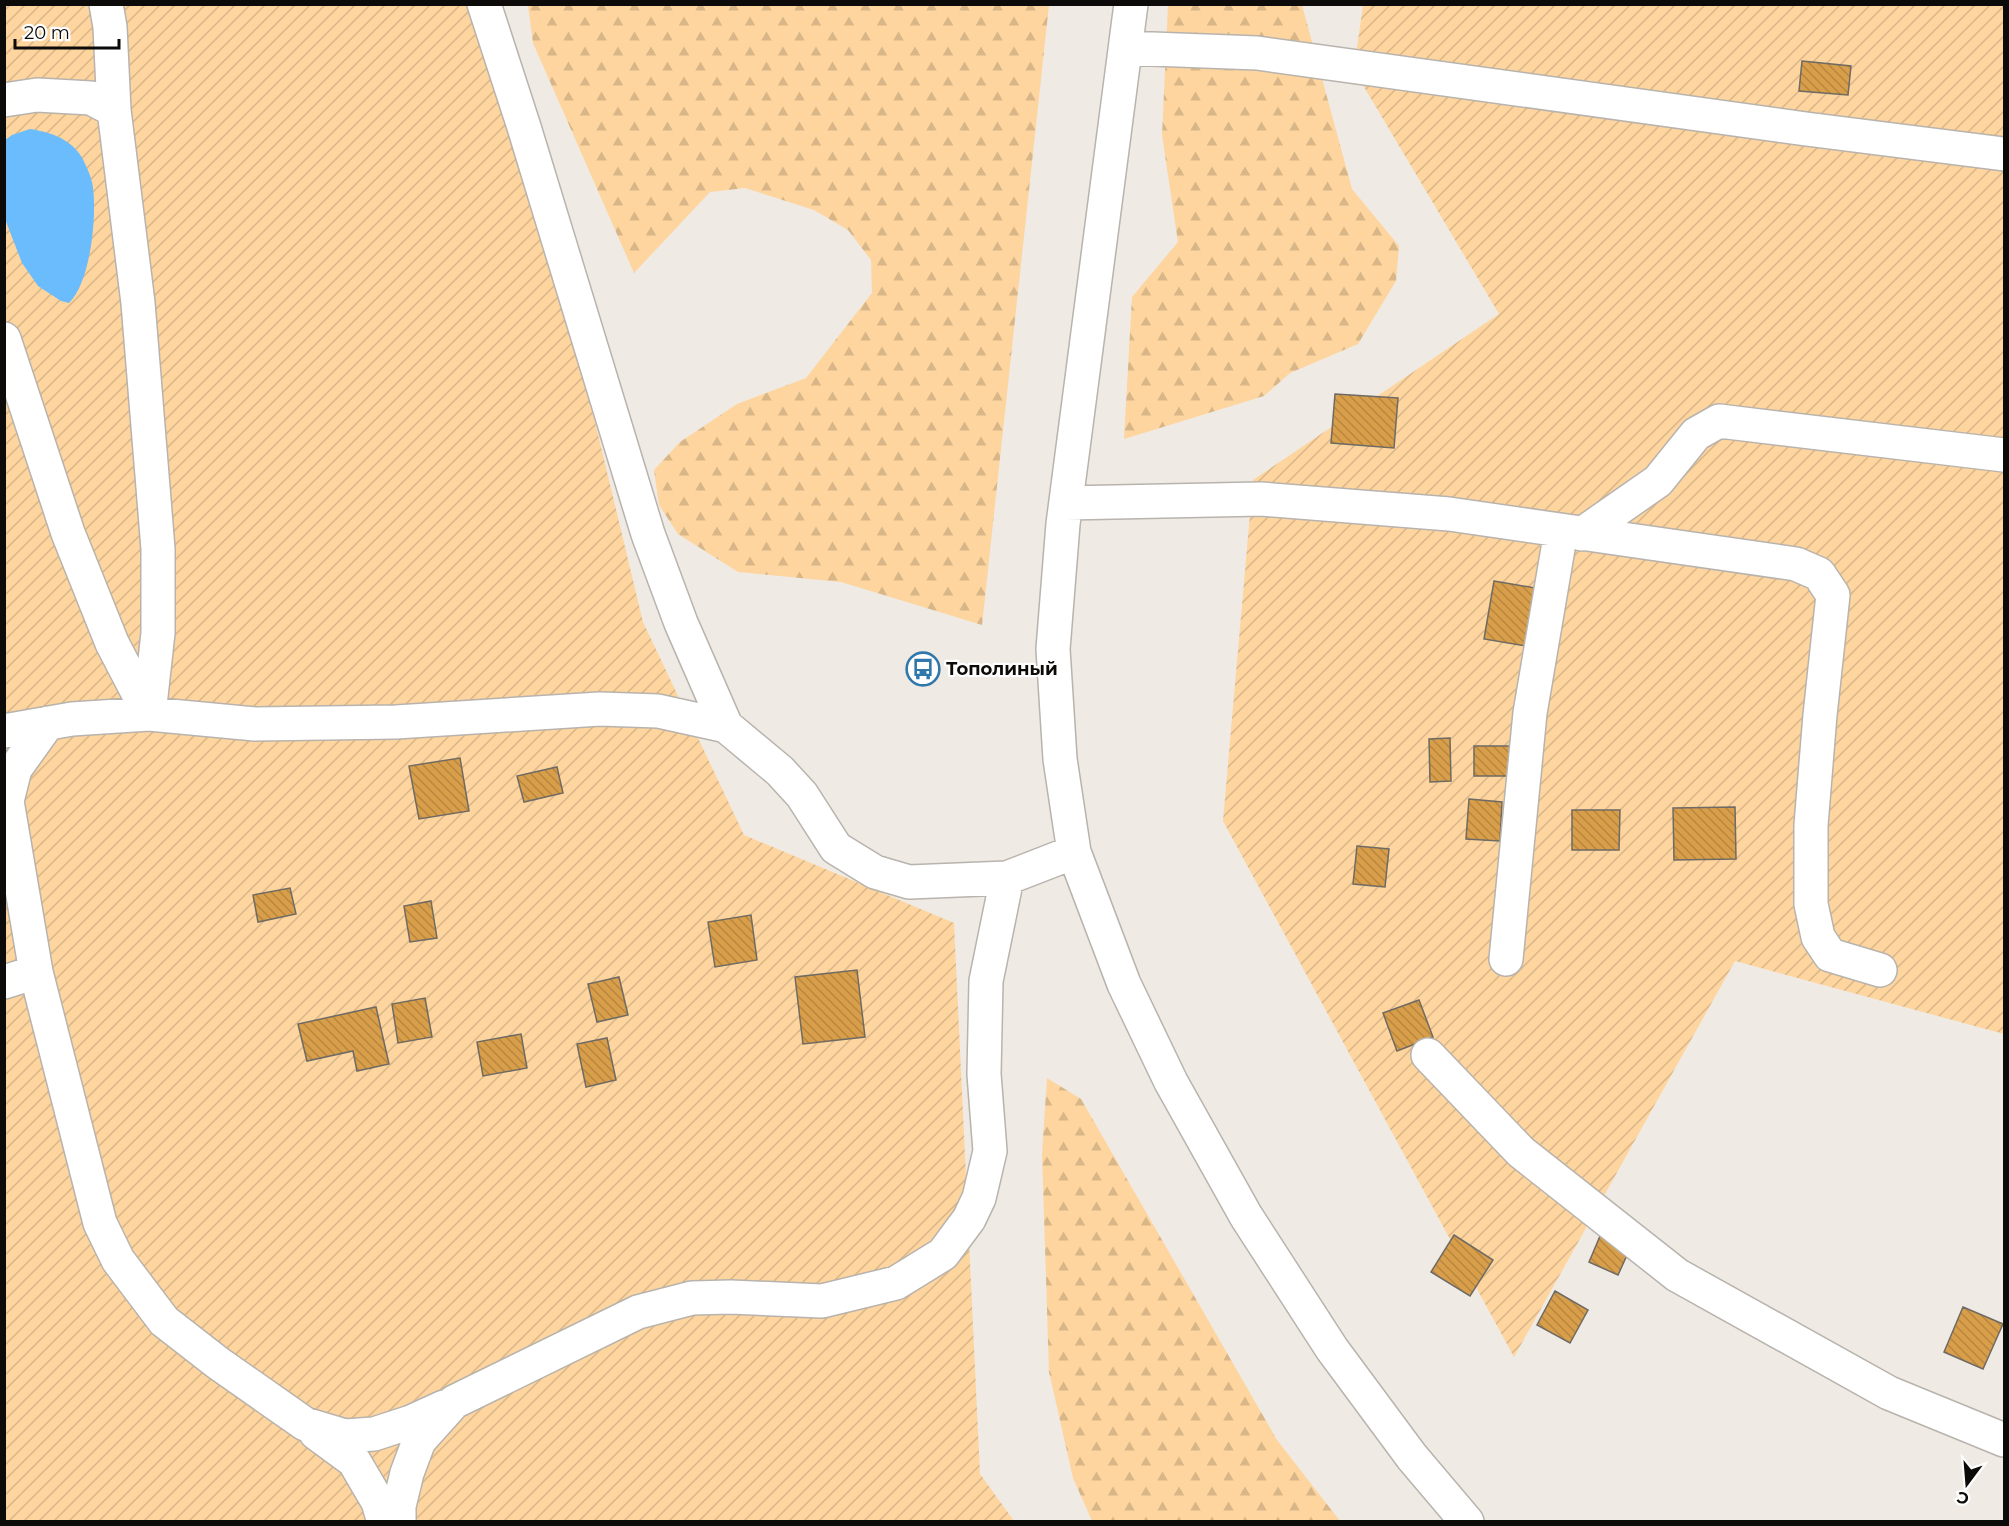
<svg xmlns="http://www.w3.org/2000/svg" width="2009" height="1526" font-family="Montserrat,sans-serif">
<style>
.forest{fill:url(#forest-firs)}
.garden{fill:url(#garden-furrows)}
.water{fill:#6bbcfc}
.building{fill:url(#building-back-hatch);stroke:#6e6a64;stroke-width:1.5}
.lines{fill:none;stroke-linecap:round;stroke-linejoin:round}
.minor-casing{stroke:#b8b3ad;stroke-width:36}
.minor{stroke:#fff;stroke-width:33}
.labels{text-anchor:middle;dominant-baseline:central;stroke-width:4.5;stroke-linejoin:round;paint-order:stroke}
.poi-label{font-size:18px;font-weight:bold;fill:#0d0b09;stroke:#fff;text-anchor:start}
</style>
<defs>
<pattern id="forest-firs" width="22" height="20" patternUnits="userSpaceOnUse" patternTransform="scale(1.5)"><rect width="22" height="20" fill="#fed59e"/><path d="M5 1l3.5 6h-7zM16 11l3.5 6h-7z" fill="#d8b687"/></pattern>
<pattern id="garden-furrows" width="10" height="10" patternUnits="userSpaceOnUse" patternTransform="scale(1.5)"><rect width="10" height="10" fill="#fed59e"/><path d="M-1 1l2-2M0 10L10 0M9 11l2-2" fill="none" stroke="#d8b687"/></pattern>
<pattern id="building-back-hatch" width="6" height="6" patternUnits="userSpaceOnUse" patternTransform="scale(1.5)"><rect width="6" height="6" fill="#d89e4a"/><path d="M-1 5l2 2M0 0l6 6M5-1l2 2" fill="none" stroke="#b8873f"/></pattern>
</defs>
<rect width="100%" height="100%" fill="#efeae3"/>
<path class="forest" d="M528,5H1049L982,625L841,582L738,572L678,534L659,505L654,470L680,442L737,404L806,378L872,293L871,260L848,230L814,210L745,188L710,192L634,273L533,43Z
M1168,5H1302L1352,189L1399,246L1396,281L1358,344L1290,373L1264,396L1124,439L1132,297L1178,242L1162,135Z
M1047,1078L1081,1099L1277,1440L1340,1521H1092L1073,1478L1049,1372L1042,1153Z"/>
<path class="garden" d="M5,5H495L643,622L744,835L954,923L980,1474L1014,1521L5,1522Z
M1363,5H2004V1034L1735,961L1514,1357L1223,821L1253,480L1499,314L1354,70Z"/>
<path class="water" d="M30,129C49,132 66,137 79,153C84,160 90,174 92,182C98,211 91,282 69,303L61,301L38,286L22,263L5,219V140L12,135Z"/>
<path class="building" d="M1802,61L1851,66L1848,95L1799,91Z
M1335,394L1398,398L1394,448L1331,443Z
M1494,581L1541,589L1532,647L1484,639Z
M1450,738L1451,781L1430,782L1429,739Z
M1474,746H1510V776H1474Z
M460,758L469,811L419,819L409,766Z
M557,767L563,793L524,802L517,776Z
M1469,799L1502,802L1500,841L1466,839Z
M1735,807L1736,859L1674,860L1673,808Z
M1572,810H1620L1619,850H1572Z
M1357,846L1389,849L1385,887L1353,884Z
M290,888L296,914L258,922L253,895Z
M431,901L437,938L410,942L404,906Z
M751,915L757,960L715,967L708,922Z
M857,970L865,1037L803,1044L795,977Z
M619,977L628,1015L597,1022L588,984Z
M425,998L432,1037L398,1043L392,1004Z
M1419,1000L1433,1037L1397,1051L1383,1013Z
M376,1007L389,1064L357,1071L353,1051L307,1061L298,1024Z
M521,1034L527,1068L483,1076L477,1042Z
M607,1038L616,1080L586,1087L577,1044Z
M1603,1229L1633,1242L1618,1275L1589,1262Z
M1454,1235L1493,1260L1470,1296L1431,1272Z
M1555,1291L1588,1310L1570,1343L1537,1325Z
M1963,1307L2003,1324L1983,1369L1944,1352Z"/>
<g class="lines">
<g class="minor-casing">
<path id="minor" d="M484,4L524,127L648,534L681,623L726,726
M1131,4L1063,524L1053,649L1060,759L1074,852L1124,984L1171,1082L1246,1216L1332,1349L1412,1457L1467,1522
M1126,48L1257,53L1806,129L2004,154
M4,100L37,95L91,98L114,110
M4,339L68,533L112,643L149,714L158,633V549L138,303L114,110L110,27L106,4
M1066,503L1261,499L1449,514L1796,564L1819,574L1833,595L1820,715L1811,825V904L1818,937L1830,955L1880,970
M1582,534L1658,481L1696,434L1719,421L2004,455
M48,723L15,769L7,801L36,972L100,1223L118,1260L164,1321L218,1363L305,1424L345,1436L374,1434L411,1422L444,1407
M4,731L72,719L149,714L255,724L396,722L600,709L658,711L726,726L780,771L802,795L836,848L875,872L909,882L1007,878L1074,852
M1506,959L1530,713L1561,531
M4,982L36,972
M1428,1055L1521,1152L1677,1275L1889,1393L2004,1440
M316,1433L354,1461L378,1502L384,1522
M399,1522V1506L407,1473L419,1441L454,1402L638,1312L692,1298L731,1297L822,1301L896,1283L943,1254L969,1219L979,1198L990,1151L984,1074L986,981L1007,878"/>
</g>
<use href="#minor" class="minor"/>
</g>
<defs>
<g id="bus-ring" transform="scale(1.725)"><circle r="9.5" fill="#fff" stroke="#3077ac" stroke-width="1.5"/><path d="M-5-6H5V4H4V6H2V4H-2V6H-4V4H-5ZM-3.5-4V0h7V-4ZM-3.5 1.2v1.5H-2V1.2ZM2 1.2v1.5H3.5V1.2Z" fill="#3077ac"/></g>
</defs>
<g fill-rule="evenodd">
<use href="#bus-ring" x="923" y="669"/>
</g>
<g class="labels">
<g class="poi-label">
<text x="946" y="669">Тополиный</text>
</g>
</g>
<rect width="2009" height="1526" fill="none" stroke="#0d0b09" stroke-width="12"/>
<g transform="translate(1967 1484) rotate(196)" stroke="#ffffff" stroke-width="4.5" paint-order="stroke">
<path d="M0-4.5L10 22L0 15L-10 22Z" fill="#0d0b09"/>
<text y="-9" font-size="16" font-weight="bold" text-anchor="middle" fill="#0d0b09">С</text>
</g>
<path d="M15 39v9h104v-9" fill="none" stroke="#0d0b09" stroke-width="3"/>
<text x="24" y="39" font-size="18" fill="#0d0b09" stroke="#ffffff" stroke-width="4.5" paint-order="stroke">20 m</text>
</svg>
